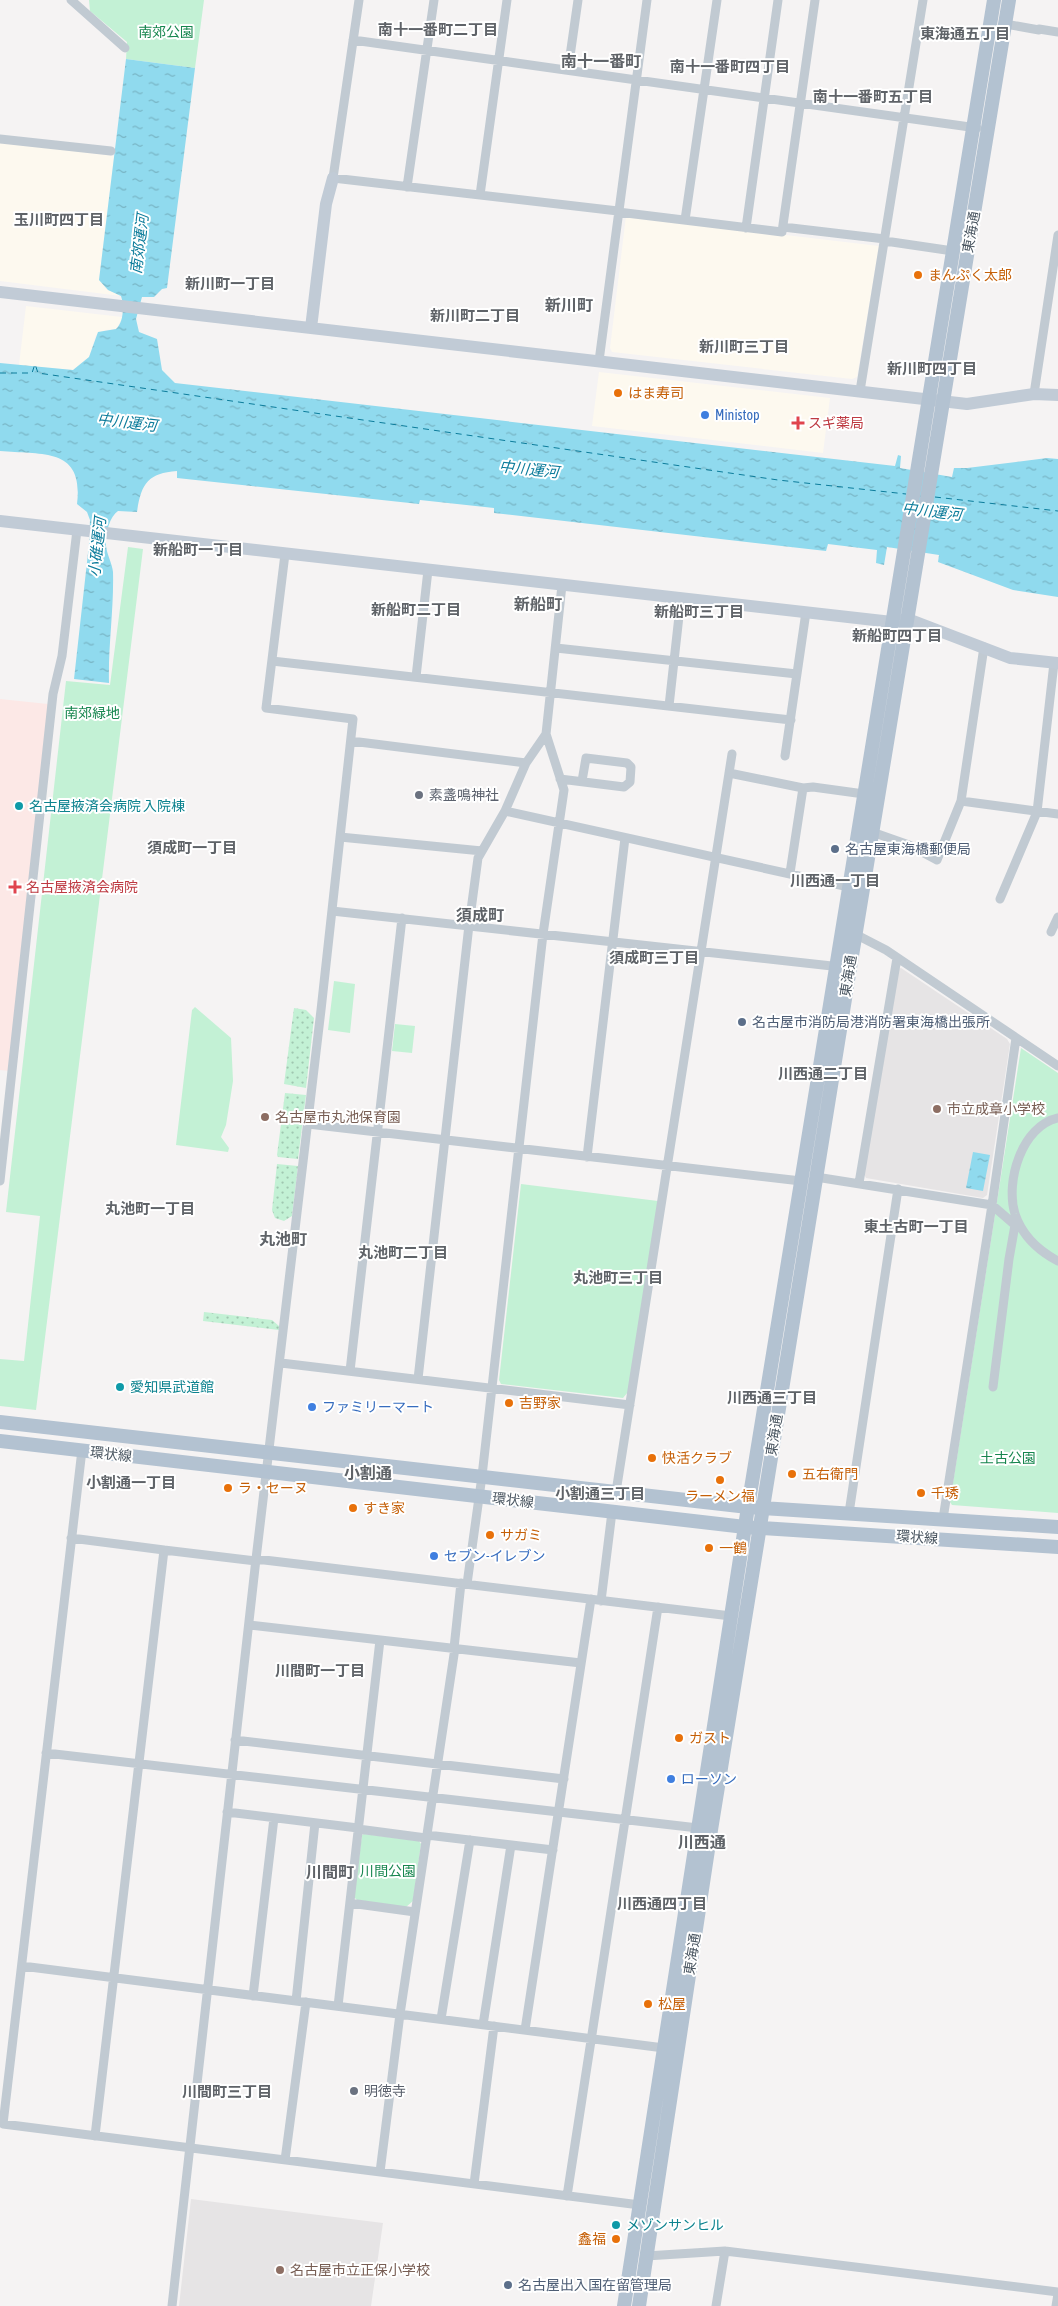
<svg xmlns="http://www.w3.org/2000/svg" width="1058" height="2306" font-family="'Asap Condensed','Noto Sans JP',sans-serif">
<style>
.commercial{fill:#fdf9ef}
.education{fill:#e6e4e5}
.medical{fill:#fce8e6}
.grass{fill:url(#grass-dots)}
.park{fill:#c3f1d5}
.water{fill:url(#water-ripples)}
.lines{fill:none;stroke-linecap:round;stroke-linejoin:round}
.ferry{stroke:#0c7c9b;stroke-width:1;stroke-dasharray:6 5;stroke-linecap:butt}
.street{stroke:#c1cad2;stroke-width:9}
.secondary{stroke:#c1cbd6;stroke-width:12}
.primary{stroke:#b3c2d1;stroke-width:14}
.food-dot{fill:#e8710a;stroke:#fff;stroke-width:2}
.shop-dot{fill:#3f7fe0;stroke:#fff;stroke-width:2}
.health-dot{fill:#e0444e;stroke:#fff;stroke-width:2}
.worship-dot{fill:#6b7280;stroke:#fff;stroke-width:2}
.culture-dot{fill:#0f9aa8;stroke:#fff;stroke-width:2}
.service-dot{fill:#5c6f8a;stroke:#fff;stroke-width:2}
.education-dot{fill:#8d6e63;stroke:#fff;stroke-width:2}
.labels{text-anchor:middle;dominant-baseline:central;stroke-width:4;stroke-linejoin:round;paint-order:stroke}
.park-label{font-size:14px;fill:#17864f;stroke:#fff}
.street-label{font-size:14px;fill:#4a5661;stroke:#fff}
.food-label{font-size:14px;fill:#c56008;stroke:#fff;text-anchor:start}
.shop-label{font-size:14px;fill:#366cbe;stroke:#fff;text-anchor:start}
.health-label{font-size:14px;fill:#be3a42;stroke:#fff;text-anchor:start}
.worship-label{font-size:14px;fill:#5b616d;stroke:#fff;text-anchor:start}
.culture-label{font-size:14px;fill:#0d838f;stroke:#fff;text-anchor:start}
.service-label{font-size:14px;fill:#4e5e75;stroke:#fff;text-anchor:start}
.education-label{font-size:14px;fill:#785e54;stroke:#fff;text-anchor:start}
.neighbourhood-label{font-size:15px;font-weight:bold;fill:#5f6368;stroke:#fff}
.water-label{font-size:15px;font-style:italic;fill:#0c7c9b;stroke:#fff}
.quarter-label{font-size:16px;font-weight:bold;fill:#5f6368;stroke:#fff}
</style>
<defs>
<pattern id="grass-dots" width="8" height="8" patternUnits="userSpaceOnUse" patternTransform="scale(1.25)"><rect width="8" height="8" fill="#c3f1d5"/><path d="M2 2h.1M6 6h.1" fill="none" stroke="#a0c6b0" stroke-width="1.8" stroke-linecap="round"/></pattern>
<pattern id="water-ripples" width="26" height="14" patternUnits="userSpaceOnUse" patternTransform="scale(1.25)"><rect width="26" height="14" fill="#90daee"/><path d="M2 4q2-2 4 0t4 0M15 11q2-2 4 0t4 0" fill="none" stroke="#78b4c4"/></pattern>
</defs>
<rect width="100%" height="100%" fill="#f5f3f3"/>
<path class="commercial" d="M0,142L114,156L99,280L108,290L121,296L0,281Z
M626,216L879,246L857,377L852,379L612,352L610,348Z
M26,306L122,317V319L116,329L105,330L96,335L89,357L73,370L19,365Z
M599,372L830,398L823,453L592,426Z"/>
<path class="education" d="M901,968L1007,1039L1010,1044L987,1195L983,1198L866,1178L864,1174L898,969Z
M191,2199L383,2223L371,2306H179Z"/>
<path class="medical" d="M0,699L48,704L10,1071L0,1070Z"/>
<path class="grass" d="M294,1008L306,1010L314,1018L306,1088L284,1084Z
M285,1093L306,1095L298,1159L278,1157L277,1155Z
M277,1164L298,1166L292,1216L284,1221L275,1218L272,1210Z
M204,1312L272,1320L279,1326V1330L203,1321Z"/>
<path class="park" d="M89,0H204L195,68L126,59L127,42L90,11Z
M128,547L143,549L36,1410L0,1406V1359L24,1361L40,1216L6,1212L66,681L110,685Z
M334,981L355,984L350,1033L328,1030Z
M195,1007L231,1038L233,1081L226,1125L221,1137L229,1148L228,1152L176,1145L192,1010Z
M395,1024L415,1026L412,1053L392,1051Z
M1021,1048L1058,1073V1513L952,1505L950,1502Z
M521,1184L658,1201L628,1392L623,1398L501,1384L499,1380Z
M364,1834L419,1841L421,1844L413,1901L406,1907L357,1900L354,1897L362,1835Z"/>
<path class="water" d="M126,59L195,68L167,288L162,289L154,297H142L136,319L139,332L157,339L162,370L175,383L895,466L898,455L901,456L900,468L952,477L954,468H967L1047,458L1058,459V597L1013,590L938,562L939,555L887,547L884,565L876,563L877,550L828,544L826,551L494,513V508L420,500L419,504L177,478V471C148,473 141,484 137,512L118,511C109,517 105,535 106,546C107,555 112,563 113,572C114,609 108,646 109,683L74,679L89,544L90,520L87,512L77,504C84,447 43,455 0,451V363L73,370L89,357L98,332L116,329C124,322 124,305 121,296L108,290L99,280Z
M973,1152L990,1155L983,1191L966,1188Z"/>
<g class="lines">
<path class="ferry" d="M0,373H32L35,364L38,373L778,480L906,494
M935,497L1058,511"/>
<path class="street" d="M71,0L125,48
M359,0L333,178L618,211
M1005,24L1039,30
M1039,29L1058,32
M353,40L977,128
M568,70L578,0
M0,139L111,151
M407,187L434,0
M480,195L507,0
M618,212L782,232L815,0
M685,220L717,0
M783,227L885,239
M746,228L778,0
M885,241L953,251
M599,361L647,0
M860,391L923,0
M1034,394L1058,235
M556,648L797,674
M272,661L791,720
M416,677L428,570
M669,706L681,598
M351,741L526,763
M785,756L806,612
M729,773L803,788L790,873
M560,779L624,787L630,782L631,767L627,763L586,758L582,781
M803,788L813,787L864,794
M961,801L1058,814
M505,811L849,887
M872,832L909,845L937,860L961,801L984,647
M340,837L482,851
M1000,899L1037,812L1054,663
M332,911L841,967
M1051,932L1058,917
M853,933L886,950L1058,1066
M1058,1118C1022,1126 1005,1181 1015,1214C1022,1235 1039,1251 1058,1261
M308,1124L801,1181
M587,1157L625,838
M816,1177L992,1205L1015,1225L1009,1259L993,1387
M0,1181L53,694L62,656L77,530
M859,1183L897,958
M281,1363L630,1405
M350,1371L402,918
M418,1379L469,925L478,858L505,811L526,763L546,734L562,585
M82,1450L3,2124L640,2205
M616,1492L732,754
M849,1513L898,1189
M943,1519L992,1205L1016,1038
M71,1538L164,1550
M256,1559L321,1010L353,719L266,708L285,554
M467,1584L482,1476L543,934L564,790L546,734
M601,1601L612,1512
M249,1625L581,1663
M454,1648L461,1583
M235,1740L564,1779
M46,1753L698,1828
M227,1812L358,1828
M358,1829L426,1838
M427,1835L553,1850
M350,1903L415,1912
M22,1966L664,2048
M253,1996L274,1818
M296,2001L315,1823
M338,2006L380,1640
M441,2019L470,1840
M483,2025L511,1845
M525,2030L591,1599
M95,2136L164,1550L256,1561
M285,2160L306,2002
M380,2172L400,2014L455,1648
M474,2184L494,2026
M567,2196L658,1607
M646,2256L725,2251L1058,2292
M172,2306L256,1559L731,1616
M716,2306L725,2251
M1056,2306L1058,2294"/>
<path class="secondary" d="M0,292L967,404L1034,394L1058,395
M311,328L326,204L333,178
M0,521L892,622L908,619L1010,658L1058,663"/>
<path class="primary" d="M0,1422L748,1507L1058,1527
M0,1441L745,1527L1058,1547
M624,2306L748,1507L994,0
M639,2306L711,1830L850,968L1009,0"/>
</g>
<g class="food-dot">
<circle cx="918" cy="275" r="5"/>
<circle cx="618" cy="393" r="5"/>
<circle cx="509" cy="1403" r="5"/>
<circle cx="652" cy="1458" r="5"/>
<circle cx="792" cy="1474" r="5"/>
<circle cx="720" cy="1480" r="5"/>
<circle cx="228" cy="1488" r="5"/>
<circle cx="921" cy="1493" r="5"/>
<circle cx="353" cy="1508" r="5"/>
<circle cx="490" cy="1535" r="5"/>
<circle cx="709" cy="1548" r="5"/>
<circle cx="679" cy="1738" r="5"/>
<circle cx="648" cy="2004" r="5"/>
<circle cx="616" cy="2239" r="5"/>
</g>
<g class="shop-dot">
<circle cx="705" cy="415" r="5"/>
<circle cx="312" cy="1407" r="5"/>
<circle cx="434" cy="1556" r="5"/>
<circle cx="671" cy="1779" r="5"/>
</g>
<g class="health-dot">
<path d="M795.5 415.5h5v5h5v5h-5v5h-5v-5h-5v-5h5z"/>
<path d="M12.5 879.5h5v5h5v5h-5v5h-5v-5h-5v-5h5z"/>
</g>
<g class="worship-dot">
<circle cx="419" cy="795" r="5"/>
<circle cx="354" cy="2091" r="5"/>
</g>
<g class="culture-dot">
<circle cx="19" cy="806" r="5"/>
<circle cx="120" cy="1387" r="5"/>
<circle cx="616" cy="2225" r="5"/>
</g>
<g class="service-dot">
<circle cx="835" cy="849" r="5"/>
<circle cx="742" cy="1022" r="5"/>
<circle cx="508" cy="2285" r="5"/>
</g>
<g class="education-dot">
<circle cx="937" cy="1109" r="5"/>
<circle cx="265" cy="1117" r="5"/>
<circle cx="280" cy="2270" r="5"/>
</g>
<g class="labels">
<g class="park-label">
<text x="166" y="32">南郊公園</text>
<text x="92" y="713">南郊緑地</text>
<text x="1008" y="1458">土古公園</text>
<text x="388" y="1871">川間公園</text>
</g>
<g class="street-label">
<text transform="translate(971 232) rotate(-80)">東海通</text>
<text transform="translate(848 976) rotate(-81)">東海通</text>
<text transform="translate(774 1435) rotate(-81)">東海通</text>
<text transform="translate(111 1454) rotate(6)">環状線</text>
<text transform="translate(513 1500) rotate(7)">環状線</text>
<text transform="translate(917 1537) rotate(4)">環状線</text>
<text transform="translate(692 1954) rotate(-81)">東海通</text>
</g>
<g class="food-label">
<text x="928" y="275">まんぷく太郎</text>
<text x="628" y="393">はま寿司</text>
<text x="519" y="1403">吉野家</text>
<text x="662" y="1458">快活クラブ</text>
<text x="802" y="1474">五右衛門</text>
<text x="238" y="1488">ラ・セーヌ</text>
<text x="931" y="1493">千琇</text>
<text x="720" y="1496" text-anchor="middle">ラーメン福</text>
<text x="363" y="1508">すき家</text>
<text x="500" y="1535">サガミ</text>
<text x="719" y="1548">一鶴</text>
<text x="689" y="1738">ガスト</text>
<text x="658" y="2004">松屋</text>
<text x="606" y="2239" text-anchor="end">鑫福</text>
</g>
<g class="shop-label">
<text x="715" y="415">Ministop</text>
<text x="322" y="1407">ファミリーマート</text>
<text x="444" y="1556">セブン-イレブン</text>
<text x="681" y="1779">ローソン</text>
</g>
<g class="health-label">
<text x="808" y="423">スギ薬局</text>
<text x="26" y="887">名古屋掖済会病院</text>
</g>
<g class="worship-label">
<text x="429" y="795">素盞鳴神社</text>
<text x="364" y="2091">明徳寺</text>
</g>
<g class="culture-label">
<text x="29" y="806">名古屋掖済会病院 入院棟</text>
<text x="130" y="1387">愛知県武道館</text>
<text x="626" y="2225">メゾンサンヒル</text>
</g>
<g class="service-label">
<text x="845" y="849">名古屋東海橋郵便局</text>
<text x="752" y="1022">名古屋市消防局港消防署東海橋出張所</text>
<text x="518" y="2285">名古屋出入国在留管理局</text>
</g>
<g class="education-label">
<text x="947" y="1109">市立成章小学校</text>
<text x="275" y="1117">名古屋市丸池保育園</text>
<text x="290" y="2270">名古屋市立正保小学校</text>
</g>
<g class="neighbourhood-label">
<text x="438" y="29">南十一番町二丁目</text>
<text x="965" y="33">東海通五丁目</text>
<text x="730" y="66">南十一番町四丁目</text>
<text x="873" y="96">南十一番町五丁目</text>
<text x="59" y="219">玉川町四丁目</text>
<text x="230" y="283">新川町一丁目</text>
<text x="475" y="315">新川町二丁目</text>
<text x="744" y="346">新川町三丁目</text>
<text x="932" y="368">新川町四丁目</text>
<text x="198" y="549">新船町一丁目</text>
<text x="416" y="609">新船町二丁目</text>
<text x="699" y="611">新船町三丁目</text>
<text x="897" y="635">新船町四丁目</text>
<text x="192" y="847">須成町一丁目</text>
<text x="835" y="880">川西通一丁目</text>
<text x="654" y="957">須成町三丁目</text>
<text x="823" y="1073">川西通二丁目</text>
<text x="150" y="1208">丸池町一丁目</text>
<text x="916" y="1226">東土古町一丁目</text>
<text x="403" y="1252">丸池町二丁目</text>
<text x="618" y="1277">丸池町三丁目</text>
<text x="772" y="1397">川西通三丁目</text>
<text x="131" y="1482">小割通一丁目</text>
<text x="600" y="1493">小割通三丁目</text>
<text x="320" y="1670">川間町一丁目</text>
<text x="662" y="1903">川西通四丁目</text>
<text x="227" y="2091">川間町三丁目</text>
</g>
<g class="water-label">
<text transform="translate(139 244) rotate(-83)">南郊運河</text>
<text transform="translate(127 422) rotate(7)">中川運河</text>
<text transform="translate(529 469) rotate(6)">中川運河</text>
<text transform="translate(932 511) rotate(7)">中川運河</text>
<text transform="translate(97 547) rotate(-84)">小碓運河</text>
</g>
<g class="quarter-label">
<text x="601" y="61">南十一番町</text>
<text x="569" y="305">新川町</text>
<text x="538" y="604">新船町</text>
<text x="480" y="915">須成町</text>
<text x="283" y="1239">丸池町</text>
<text x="368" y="1473">小割通</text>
<text x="702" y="1842">川西通</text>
<text x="330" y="1872">川間町</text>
</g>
</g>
</svg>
